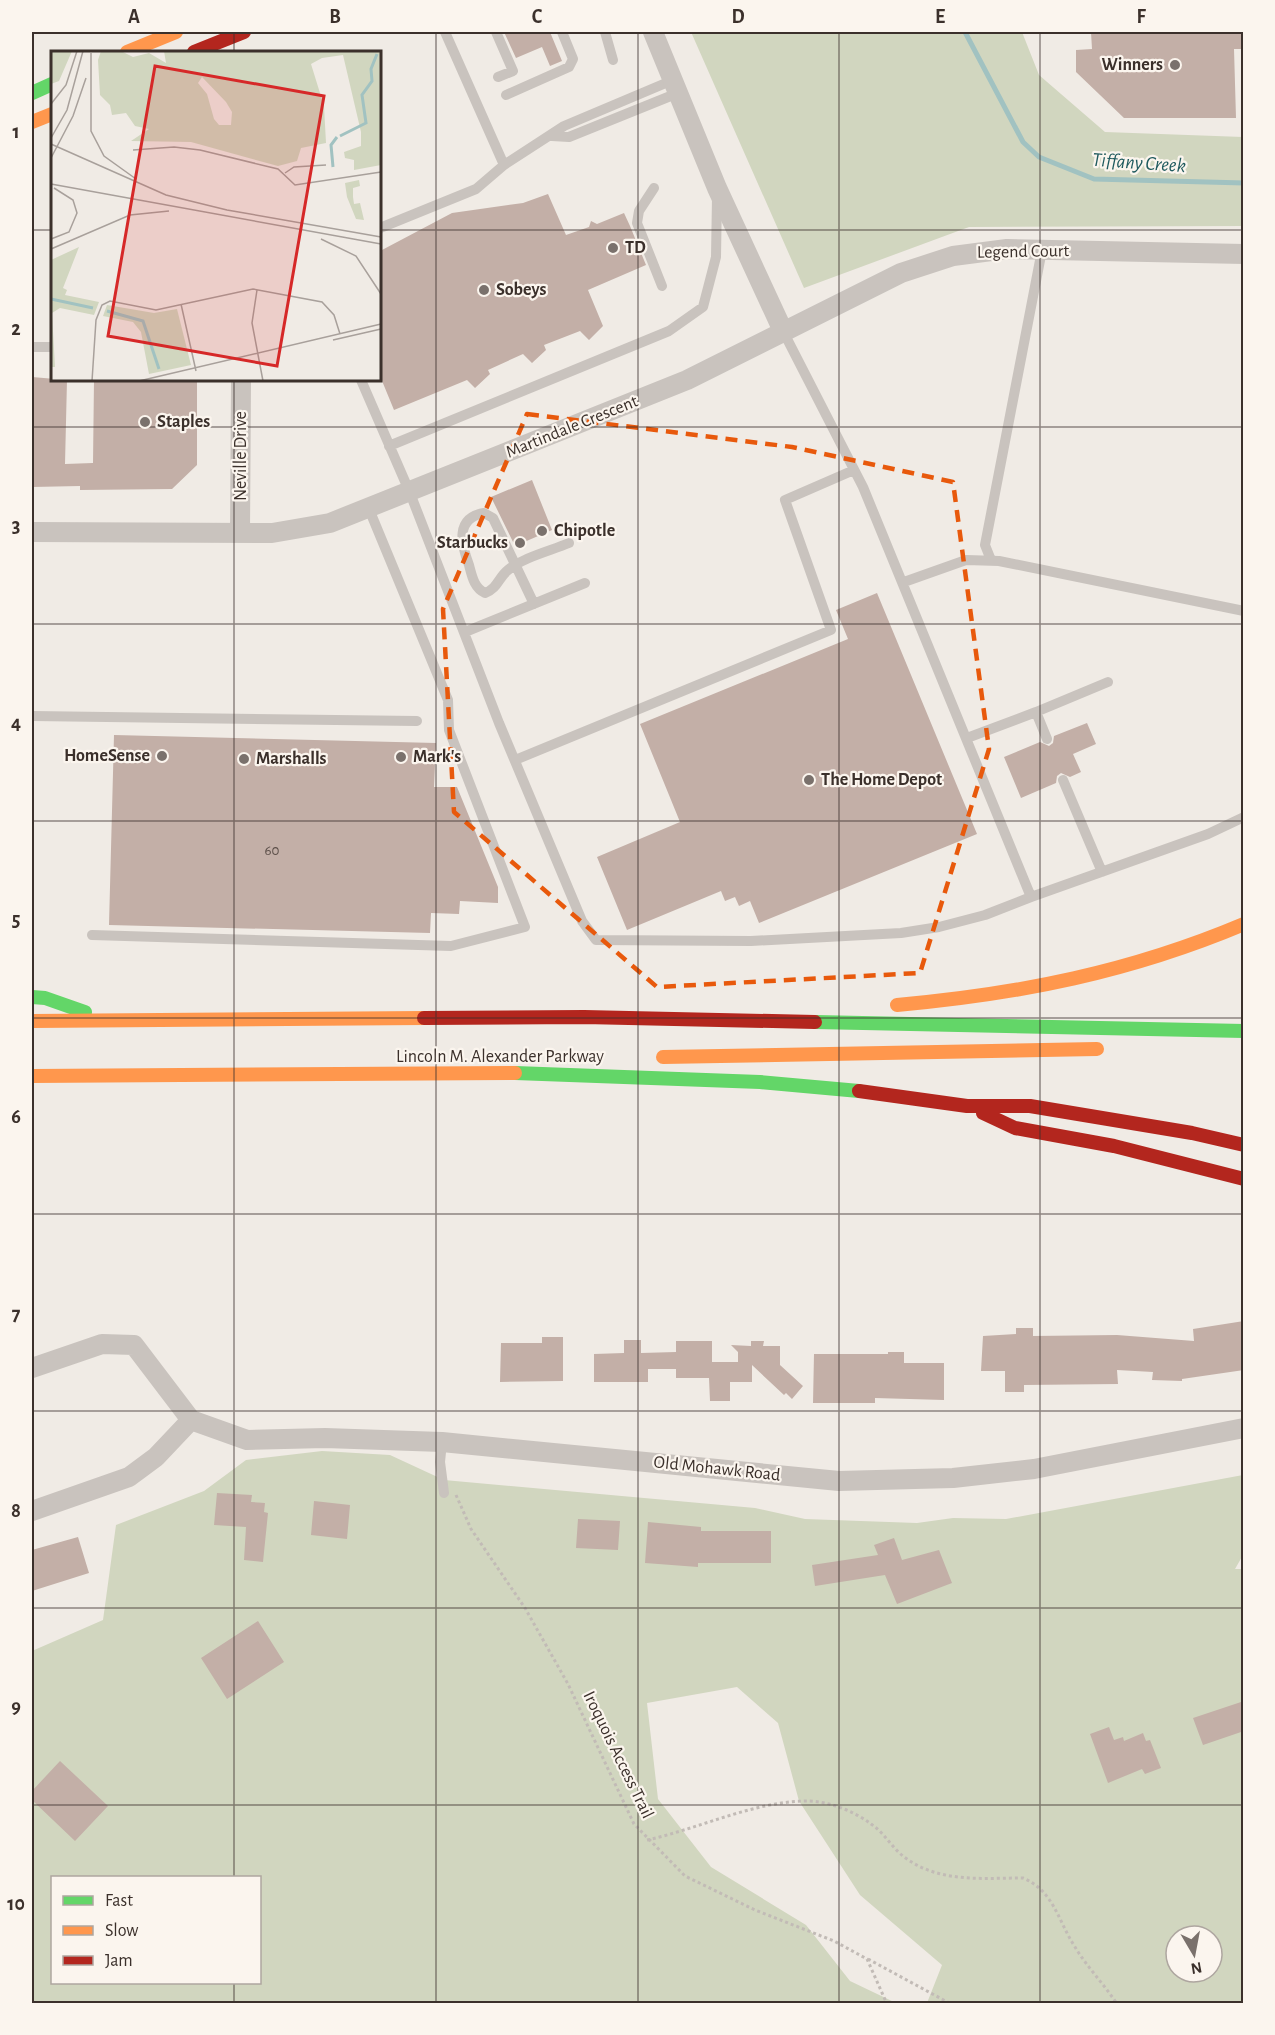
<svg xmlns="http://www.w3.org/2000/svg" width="1275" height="2035" font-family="'Alegreya Sans',sans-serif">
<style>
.green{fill:#d1d6bf;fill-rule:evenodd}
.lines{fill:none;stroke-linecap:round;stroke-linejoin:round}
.stream{stroke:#a1c2c1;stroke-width:5}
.building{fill:#c3afa7}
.path{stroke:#c2bbb6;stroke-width:3;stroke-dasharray:3 3;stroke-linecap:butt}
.lane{stroke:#c9c3be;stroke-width:10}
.street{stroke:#c9c3be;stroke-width:20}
.fast{stroke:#63d668;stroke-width:14}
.slow{stroke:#ff974d;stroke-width:14}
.jam{stroke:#b3261e;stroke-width:14}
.marked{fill:none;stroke:#e8590c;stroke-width:4.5;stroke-dasharray:12 8;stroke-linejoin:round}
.grid{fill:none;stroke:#3b302b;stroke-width:1.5;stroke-opacity:0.55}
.poi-dot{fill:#7a716c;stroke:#fbf5ee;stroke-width:2}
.labels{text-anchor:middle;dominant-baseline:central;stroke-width:4.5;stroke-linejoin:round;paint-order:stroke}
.number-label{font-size:15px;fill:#5d504a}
.poi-label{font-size:18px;font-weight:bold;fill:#3b302b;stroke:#fbf5ee;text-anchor:start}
.street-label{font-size:18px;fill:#3b302b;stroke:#fbf5ee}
.water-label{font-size:20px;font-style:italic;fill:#1f5a5e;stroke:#fbf5ee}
.inset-river{fill:none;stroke:#a1c2c1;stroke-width:3}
.inset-road{fill:none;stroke:#a8a09b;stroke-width:1.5}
.view{fill:#d62828;fill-opacity:0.15;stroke:#d62828;stroke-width:3}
.inset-edge{fill:none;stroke:#3b302b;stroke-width:3}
.neatline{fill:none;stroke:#3b302b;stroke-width:2}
.grid-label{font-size:20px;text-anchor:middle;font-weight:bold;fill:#3b302b}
</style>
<rect width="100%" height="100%" fill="#f0ebe5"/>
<path class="green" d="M691,32H1022L1039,75L1105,132L1243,137V226L969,227L804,288Z
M322,1451L390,1455L444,1480L755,1508L805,1519L917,1523L953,1518L1006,1519L1243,1475V1555L1235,1569H1244L1243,2003H927L942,1965L860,1895L799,1801L778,1723L737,1687L647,1703L658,1799L711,1867L806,1925L850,1981L896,2003L32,2004V1651L103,1620L116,1525L204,1491L246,1460ZM52,1878H260V1982H52ZM1176,1936H1212V1972H1176Z"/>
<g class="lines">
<path class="stream" d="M965,32L1023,142L1039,157L1094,179L1244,183"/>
</g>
<path class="building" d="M504,32H550L562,61L550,66L542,47L516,58Z
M1091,32H1243L1244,49H1234L1236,118H1124L1076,72V50L1092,49Z
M548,194L566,235L589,227L591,221L597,224L624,213L630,226L646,265L588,290L603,326L589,340L580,331L544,345L546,350L532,363L523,354L488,370L490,374L475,388L467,380L394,410L380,376V254L382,250L452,213L523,203Z
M32,377L67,380L65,464L93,463L94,380H197V465L172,489L80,490V486L32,487Z
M532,480L552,530L515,546L491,497Z
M877,593L977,834L759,923L750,901L739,906L735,897L725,901L721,891L627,930L597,857L680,822L640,724L848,639L836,610Z
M1087,723L1096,744L1073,754L1081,772L1070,777L1061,773L1057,776L1056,783L1021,798L1004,757L1040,742L1049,746L1053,743L1054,736Z
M114,735L436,743L434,787H457L498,887V903L460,901L459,914L431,913L430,933L109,925Z
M1244,1321V1370L1182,1379V1381L1152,1380L1153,1372L1117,1370L1118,1384L1024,1385V1392H1005V1371H981L983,1336L1016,1334V1328H1033V1336L1117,1335L1194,1341L1193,1329Z
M542,1337H563V1381L500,1382L501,1343H542Z
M624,1340H641V1353L676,1352V1341H712V1362H738V1352L731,1345L751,1346V1341H764L763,1346H780V1365L803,1386L792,1399L786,1393L784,1395L752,1365V1382H730V1401H710L709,1378H676V1369H648V1382H594V1354L624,1353Z
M888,1352H904V1363H944V1400L875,1398V1403H813L814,1354H888Z
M217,1493L252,1495L251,1502L265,1503L264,1512L268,1513L263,1562L244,1560L246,1527L214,1525Z
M314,1501L350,1505L347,1539L311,1535Z
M578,1519L620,1521L618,1550L576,1548Z
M648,1522L701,1527V1531H771V1563H698V1567L645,1563Z
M78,1537L89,1573L32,1591V1550Z
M894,1538L902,1560L939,1550L952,1583L897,1604L885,1575L815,1586L812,1565L878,1555L874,1545Z
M258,1621L284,1662L227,1699L201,1658Z
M1244,1701V1731L1203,1745L1193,1718Z
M1109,1727L1114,1740L1123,1737L1124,1741L1143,1733L1146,1741L1150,1740L1161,1768L1145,1774L1142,1769L1108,1783L1090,1734Z
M60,1761L108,1806L75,1841L32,1800V1791Z"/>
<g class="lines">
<path class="path" d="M456,1495L471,1529L525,1608L568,1684L634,1824L685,1876L755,1910L834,1941L867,1959L887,2004
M647,1840C698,1829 755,1801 807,1801C828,1801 854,1811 871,1824C885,1833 893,1850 907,1859C941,1883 984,1878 1023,1878C1054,1891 1058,1921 1075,1947C1087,1967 1104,1984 1117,2004
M868,1959L951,2004"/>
<path class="lane" d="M445,32L504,165
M496,32L513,71L498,77
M605,32L613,60
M506,95L569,67L573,59L562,32
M552,136L569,137L678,93
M654,188L639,211L637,223L662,286
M380,228L476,189L504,165L564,126L673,80
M32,347H52
M361,380L410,493L499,723L582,921L596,940L751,941L901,933L939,927L985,915L1031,897L863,487L783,331
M389,446L669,331L703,307L716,257L717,197
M991,560L985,545L1042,250
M904,582L966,560L999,561L1244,611
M534,604L493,518L484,513C455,518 461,544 469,565C472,576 474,588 485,593C498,588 498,578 508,570C524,557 550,551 569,543
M465,632L585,583
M1036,712L1108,682
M32,716L417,721
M967,738L1036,712L1047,739
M515,760L831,630L785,500L854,470
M1063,780L1102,872
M1031,897L1208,834L1244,817
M92,935L451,946L525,927L449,730L448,700L369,509
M442,1442L440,1462L444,1493"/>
<path class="street" d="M653,32L717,188L783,331
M32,532L272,533L330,523L687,380L901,273L953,256L1007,249L1244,254
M240,532L241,380
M32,1368L102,1344L134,1345L191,1420L247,1440L325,1438L442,1442L839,1481L953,1478L1034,1469L1244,1428
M32,1511L129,1477L156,1457L191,1420"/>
<path class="fast" d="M32,93L52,84
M32,997L45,998L85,1012
M815,1022L1244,1031
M515,1073L760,1082L859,1091"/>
<path class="slow" d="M127,52L176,32
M32,122L52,114
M897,1005C1020,994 1130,972 1244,924
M32,1021L424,1018
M663,1057L1097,1049
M32,1076L515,1073"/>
<path class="jam" d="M194,52L244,32
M424,1018L584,1017L815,1022
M859,1091L967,1106H1030L1192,1133L1244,1145
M983,1113L1015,1128L1114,1146L1244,1179"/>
</g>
<path class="marked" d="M527,414L792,447L953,482L989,749L920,973L657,987L454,812L443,609Z"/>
<path class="grid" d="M234,32V52M436,32V2004M638,32V2004M839,32V2004M1040,32V2004M32,230H52M380,230H1244M234,380V1878M32,427H1244M32,624H1244M32,821H1244M32,1018H1244M32,1214H1244M32,1411H1244M32,1608H1244M32,1805H1244M234,1982V2004"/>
<g class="poi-dot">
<circle cx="1175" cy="65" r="6"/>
<circle cx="613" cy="248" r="6"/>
<circle cx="484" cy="290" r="6"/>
<circle cx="145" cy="422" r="6"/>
<circle cx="542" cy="531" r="6"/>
<circle cx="520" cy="543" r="6"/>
<circle cx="162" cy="756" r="6"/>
<circle cx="401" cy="757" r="6"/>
<circle cx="244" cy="759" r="6"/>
<circle cx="809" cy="780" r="6"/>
</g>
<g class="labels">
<g class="number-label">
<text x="272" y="850">60</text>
</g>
<g class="poi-label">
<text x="1163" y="65" text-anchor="end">Winners</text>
<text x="625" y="248">TD</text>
<text x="496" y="290">Sobeys</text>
<text x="157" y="422">Staples</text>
<text x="554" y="531">Chipotle</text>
<text x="508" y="543" text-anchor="end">Starbucks</text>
<text x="150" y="756" text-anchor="end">HomeSense</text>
<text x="413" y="757">Mark's</text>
<text x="256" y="759">Marshalls</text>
<text x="821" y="780">The Home Depot</text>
</g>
<g class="street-label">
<text transform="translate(1023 252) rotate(-1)">Legend Court</text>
<text transform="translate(572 427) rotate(-22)">Martindale Crescent</text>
<text transform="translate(241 456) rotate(-90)">Neville Drive</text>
<text x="500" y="1057">Lincoln M. Alexander Parkway</text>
<text transform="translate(717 1469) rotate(6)">Old Mohawk Road</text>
<text transform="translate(618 1755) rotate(64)">Iroquois Access Trail</text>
</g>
<g class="water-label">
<text transform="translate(1139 163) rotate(4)">Tiffany Creek</text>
</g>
</g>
<g transform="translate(51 51)">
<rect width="330" height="330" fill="#f0ebe5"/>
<path d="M0,0H21L8,30L0,33ZM50,0H70L82,6L98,2L115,12L113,0H330V114L303,119V109L294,107L293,101L310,95V81L292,4L271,7L260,13L273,55L275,92L250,97L246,110L227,115L140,91L80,90L98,78L84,75L75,62L61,64L59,54L49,44L47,9ZM151,26L175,51L181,61L180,74H168L163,68L156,43L147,32ZM308,129L309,135L302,137V146L303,153L309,152L313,169L305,168L296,146L294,132ZM28,196L12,237L16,239L14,244L48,251L43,264L9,257L1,262L4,316H0V209ZM56,254L103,262L126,258L140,314L98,323L90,281L82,271L52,265Z" fill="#d1d6bf" fill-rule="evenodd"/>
<path class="inset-river" d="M289,85L315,72L311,44L321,30L320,18L326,3M282,116L280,94L286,86M0,248L42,257M56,260L92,270L108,318"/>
<path class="inset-road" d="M40,2V80L53,105L85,128M0,53L15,34L26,0M0,87L16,59L32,0M0,93L115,144L176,159L330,186M82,99L123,96L149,99L227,118L244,134L330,121M0,107L22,65L35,27M234,122L243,116L275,114M0,133L330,193M0,188L18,181L26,162L22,149L3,137M270,188L305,205L330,243M0,198L79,164L118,160M206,239L201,272L212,330M130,253L145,320M282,289L330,278M41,330L45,269L51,254L59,250L105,259L202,238L271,251L283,264L289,283M88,330L330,273"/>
<path class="view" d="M104,15L273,45L226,315L57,285Z"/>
<rect width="330" height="330" class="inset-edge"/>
</g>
<rect width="1275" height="2035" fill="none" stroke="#fbf5ee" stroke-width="66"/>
<rect x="51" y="1876" width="210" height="108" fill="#fbf5ee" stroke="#aea6a0" stroke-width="1.5"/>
<rect x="63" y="1896" width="30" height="9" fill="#63d668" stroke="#aea6a0" stroke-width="1.5"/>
<text x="105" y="1906" font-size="18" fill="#3b302b">Fast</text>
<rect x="63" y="1926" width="30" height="9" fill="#ff974d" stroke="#aea6a0" stroke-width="1.5"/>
<text x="105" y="1936" font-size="18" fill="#3b302b">Slow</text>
<rect x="63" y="1956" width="30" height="9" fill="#b3261e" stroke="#aea6a0" stroke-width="1.5"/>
<text x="105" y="1966" font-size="18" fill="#3b302b">Jam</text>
<g transform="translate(1194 1954) rotate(170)"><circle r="28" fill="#fbf5ee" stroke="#aea6a0" stroke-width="1.5"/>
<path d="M0-4.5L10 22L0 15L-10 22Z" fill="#7a716c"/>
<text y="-9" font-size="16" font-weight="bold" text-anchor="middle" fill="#3b302b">N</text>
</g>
<rect x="33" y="33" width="1209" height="1969" class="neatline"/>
<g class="grid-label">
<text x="134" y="23">A</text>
<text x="335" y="23">B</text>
<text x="537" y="23">C</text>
<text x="738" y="23">D</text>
<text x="940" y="23">E</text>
<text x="1141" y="23">F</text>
<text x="16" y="138">1</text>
<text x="16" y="335">2</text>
<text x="16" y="532">3</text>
<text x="16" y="729">4</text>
<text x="16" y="926">5</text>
<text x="16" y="1123">6</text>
<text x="16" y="1320">7</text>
<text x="16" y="1517">8</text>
<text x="16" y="1713">9</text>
<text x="16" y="1910">10</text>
</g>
</svg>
